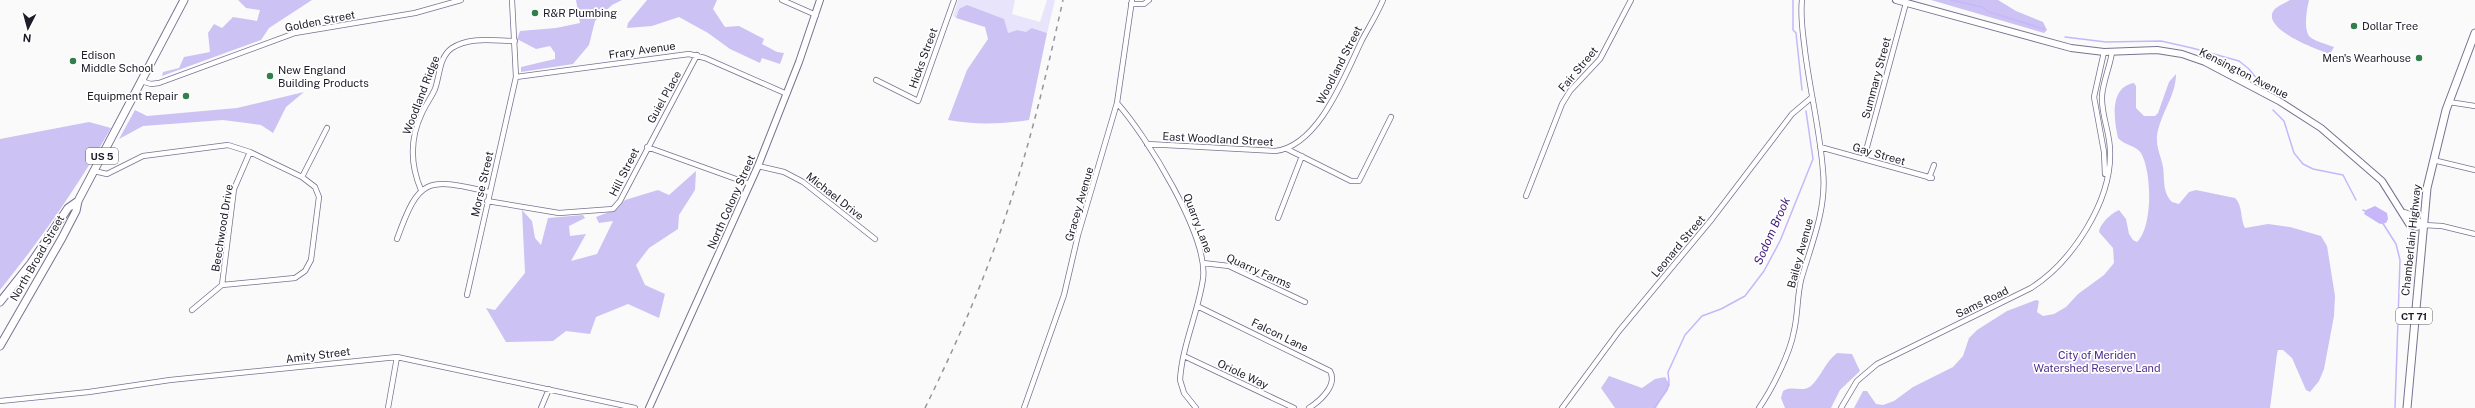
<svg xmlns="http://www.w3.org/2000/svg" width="2475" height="408" font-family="'Public Sans',sans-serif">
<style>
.green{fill:#e8e4fb}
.forest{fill:#cdc2f4}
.water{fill:#c7b7fa}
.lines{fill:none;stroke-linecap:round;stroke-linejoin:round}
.stream{stroke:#c7b7fa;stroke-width:1.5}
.minor-casing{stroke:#787291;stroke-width:6}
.secondary-casing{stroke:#787291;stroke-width:8}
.primary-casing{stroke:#787291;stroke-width:9}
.minor{stroke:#fff;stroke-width:4.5}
.secondary{stroke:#fff;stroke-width:6}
.primary{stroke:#fff;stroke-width:7}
.rail{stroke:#95949a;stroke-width:1.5;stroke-dasharray:5 5;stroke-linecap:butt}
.poi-dot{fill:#327e4d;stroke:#fff;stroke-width:1.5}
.labels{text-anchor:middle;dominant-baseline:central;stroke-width:3.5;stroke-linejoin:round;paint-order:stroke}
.shield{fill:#fff;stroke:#626069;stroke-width:1}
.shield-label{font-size:10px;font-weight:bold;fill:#1f1c29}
.poi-label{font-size:11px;fill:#1f1c29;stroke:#fff;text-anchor:start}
.street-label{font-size:11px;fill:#1f1c29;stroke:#fff}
.park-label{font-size:11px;fill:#4d2c89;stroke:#fff}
.water-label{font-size:12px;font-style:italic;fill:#3f1b78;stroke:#fff}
</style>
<rect width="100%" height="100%" fill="#fafafa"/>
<path class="green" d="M958,0H1015L1012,14L1040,22L1047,0H1055L1047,33L1033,28L1026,33L1017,30L1008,33L959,9L956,18L953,16Z"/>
<path class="forest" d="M238,0H312L269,28L261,40L162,76L163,72L179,68L184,57L210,52L208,33L214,24L222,28L233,17L257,21L260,10L246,8Z
M576,0H622L612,5L595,21L589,45L573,64L521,72V67L555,59V53L550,46L536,49L517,39L520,31L556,28L580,23Z
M647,0H717L713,9L725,27L739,26L764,39L762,44L777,52L784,53L780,64L762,58L760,63L730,49L708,33L679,17L652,26L627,28L628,23Z
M1931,0H1998L2016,11L2043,22L2047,30L2044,33Z
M2290,0H2309C2307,8 2303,31 2310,37C2316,42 2327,44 2334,47L2330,54C2318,50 2260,29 2274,10C2277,6 2285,3 2290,0Z
M967,5L1004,19L1008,33L1017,30L1026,32L1032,28L1047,33L1029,120C1001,124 976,125 948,120L967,70L988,39L985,27L956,18L959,9Z
M2176,74C2176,96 2160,114 2157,136C2156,148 2161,156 2163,167C2165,181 2162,191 2172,202L2179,204L2189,192L2196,190L2235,198C2243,205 2240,219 2245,228L2268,224L2290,227L2321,236L2327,246L2335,296L2334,316L2324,369L2319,381L2310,392L2306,390L2292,358L2283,350H2278L2277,354L2270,408H1854L1863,391H1867L1876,404L1883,405L1894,401L1913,387L1953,367L1963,356L1969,338L1977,330L2007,311L2036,300L2039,301L2037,312L2043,316L2054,314L2066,307L2078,294L2104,275L2114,263L2113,248L2099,232C2100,223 2112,213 2119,210L2126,219L2129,234L2133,240L2137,242C2153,227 2152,172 2141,153C2135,145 2124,145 2118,138C2114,120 2109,87 2134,83L2136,86V108L2144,116H2155L2158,113L2169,82Z
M304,92L286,107L273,133L261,125L223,120L143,126L119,139L135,110L147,116L237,108Z
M89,122L111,128C79,185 41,239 0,290V139Z
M696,171L695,190L679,215L678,229L649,248L636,265L645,285L665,294L659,318L628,304L596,317L590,334L566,331L553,341L506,342L486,308L495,310L525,273L522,210L532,221L535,238L541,245L548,218L583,215L585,218L569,226L570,236L586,234L571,261L597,254L613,221L599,223L596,217L617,209L625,200L658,190L669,195Z
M1837,353L1852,354L1860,371L1840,390L1831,408H1785L1781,398L1783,391C1792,385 1802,393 1811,386C1821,377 1825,362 1837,353Z
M1609,376L1642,388L1655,379L1665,377L1670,385L1656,408H1615L1601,388Z"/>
<path class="water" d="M2375,206L2387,213L2388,219L2386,223L2380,224L2364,214L2366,210Z"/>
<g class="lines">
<path class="stream" d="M1793,0V30L1796,33L1802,90
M1951,0L1982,7L1989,12L2044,29
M2065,37L2106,42L2161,41L2192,48L2239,61L2249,69L2262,85
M2273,110L2284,121L2294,153L2303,164L2313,169L2343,175L2356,200
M2363,210L2367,212
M2382,222L2396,244L2400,260L2395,408
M1654,408L1667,390L1669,382L1668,372L1685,335L1702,316L1721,309L1745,296L1764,271L1780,241L1813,159L1806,111"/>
<g class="minor-casing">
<path id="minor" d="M782,0L816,15
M1131,4H1144L1149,0
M2104,52L2094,97L2104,152L2105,174
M516,77L689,54L705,58L787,94
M876,80L918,101L954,0
M141,81L151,84L159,83L295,33L415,13L461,0
M2449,102L2475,106
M1117,103C1146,135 1209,237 1203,279C1198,313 1182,346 1180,380L1184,393L1196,408
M1147,144L1275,151C1319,146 1345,75 1362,40C1369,27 1377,14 1383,0
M647,147L750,184
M1820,147L1932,178
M1287,149L1351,181H1359L1391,117
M1864,158L1906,3
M2433,160L2475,170
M758,166L784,172L803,182L875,239
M94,171L107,174L143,156L228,145L250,152L302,177L315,187L319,197L311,260L305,271L295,278L222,285L192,310
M302,177L327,128
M1929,178L1934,165
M421,190C410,164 410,138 422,113C426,104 431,98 435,89C440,75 439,57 452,48C470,36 495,41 515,41
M1526,196L1562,104L1570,91L1600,59L1631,0
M487,201L559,213L613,209L620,201L697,55
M1278,218L1302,156
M2423,225L2442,226L2475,234
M397,239C419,178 426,177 489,192
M1203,263L1229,266L1305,302
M222,285L234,189L250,152
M467,295L516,77L512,0
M1197,306L1330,371C1338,385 1320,401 1309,408
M1184,356L1294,408
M0,401L89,392L170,380L397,357L635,408
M388,408L397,357
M541,408L549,389
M1024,408L1064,295L1078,235L1117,103L1132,0
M1562,408L1619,331L1712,219L1792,114L1811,98
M1759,408C1772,389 1790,354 1794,331C1798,314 1797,297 1801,280C1811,245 1827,209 1823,171C1820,131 1810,91 1805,51C1803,34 1800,17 1802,0
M1841,408L1857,381L1877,364L2031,288C2072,262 2112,201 2110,151C2110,132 2101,115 2102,96C2103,81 2110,67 2112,52"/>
</g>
<g class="secondary-casing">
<path id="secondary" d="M1896,0L2071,48L2104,52L2157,50L2182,54L2205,62L2279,101L2321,128L2382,181L2409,224L2416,227L2423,225L2411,215L2404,213
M649,408L758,166L799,62L820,0"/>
</g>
<g class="primary-casing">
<path id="primary" d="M0,302L31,263L68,208L78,201
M0,346L62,238L76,211L78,201L184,0
M2407,408L2427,188L2446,110L2475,33"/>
</g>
<use href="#minor" class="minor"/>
<use href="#secondary" class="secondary"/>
<use href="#primary" class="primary"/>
<path class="rail" d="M925,408C956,345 984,281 1006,215C1030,145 1047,72 1063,0"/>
</g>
<g class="poi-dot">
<circle cx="535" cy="13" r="4"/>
<circle cx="2354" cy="26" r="4"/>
<circle cx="2419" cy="58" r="4"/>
<circle cx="73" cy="61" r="4"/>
<circle cx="270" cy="76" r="4"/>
<circle cx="186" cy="96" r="4"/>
</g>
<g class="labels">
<g class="shield">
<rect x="86" y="148" width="32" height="16" rx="3"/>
<rect x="2396" y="308" width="36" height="16" rx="3"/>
</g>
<g class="shield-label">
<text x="102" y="156">US 5</text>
<text x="2414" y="316">CT 71</text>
</g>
<g class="poi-label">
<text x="543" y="13">R&amp;R Plumbing</text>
<text x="2362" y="26">Dollar Tree</text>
<text x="81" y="55">Edison<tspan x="81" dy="13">Middle School</tspan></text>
<text x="2411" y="58" text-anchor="end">Men's Wearhouse</text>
<text x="278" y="70">New England<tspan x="278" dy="13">Building Products</tspan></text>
<text x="178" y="96" text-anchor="end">Equipment Repair</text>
</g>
<g class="street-label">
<text transform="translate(320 21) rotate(-11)">Golden Street</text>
<text transform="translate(642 50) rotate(-8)">Frary Avenue</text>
<text transform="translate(923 58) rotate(-70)">Hicks Street</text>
<text transform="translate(1339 65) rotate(-63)">Woodland Street</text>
<text transform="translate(1578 69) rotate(-50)">Fair Street</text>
<text transform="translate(2244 73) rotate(27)">Kensington Avenue</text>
<text transform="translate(1876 78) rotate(-75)">Summary Street</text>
<text transform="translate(421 95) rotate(-69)">Woodland Ridge</text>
<text transform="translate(664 97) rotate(-61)">Guiel Place</text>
<text transform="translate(1218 139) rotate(3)">East Woodland Street</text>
<text transform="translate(1879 154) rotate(16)">Gay Street</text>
<text transform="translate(624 172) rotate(-63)">Hill Street</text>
<text transform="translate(482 184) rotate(-77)">Morse Street</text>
<text transform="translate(835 196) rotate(38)">Michael Drive</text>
<text transform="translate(731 202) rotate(-66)">North Colony Street</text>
<text transform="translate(1079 204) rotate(-74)">Gracey Avenue</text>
<text transform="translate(1198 223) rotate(69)">Quarry Lane</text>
<text transform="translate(222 228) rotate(-81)">Beechwood Drive</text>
<text transform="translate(2411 240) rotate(-84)">Chamberlain Highway</text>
<text transform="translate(1678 246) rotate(-50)">Leonard Street</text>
<text transform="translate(1800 253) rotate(-75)">Bailey Avenue</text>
<text transform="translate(37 258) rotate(-60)">North Broad Street</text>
<text transform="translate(1259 271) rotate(24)">Quarry Farms</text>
<text transform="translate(1982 302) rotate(-26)">Sams Road</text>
<text transform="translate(1280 335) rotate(26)">Falcon Lane</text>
<text transform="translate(318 355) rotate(-7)">Amity Street</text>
<text transform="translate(1243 374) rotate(25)">Oriole Way</text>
</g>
<g class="park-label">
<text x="2097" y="355">City of Meriden<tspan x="2097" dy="13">Watershed Reserve Land</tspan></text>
</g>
<g class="water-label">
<text transform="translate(1772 231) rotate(-66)">Sodom Brook</text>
</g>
</g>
<g transform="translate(28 28) rotate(186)" stroke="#ffffff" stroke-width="3" paint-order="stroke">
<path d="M0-3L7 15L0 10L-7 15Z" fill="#1f1c29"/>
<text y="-6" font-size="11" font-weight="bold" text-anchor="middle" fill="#1f1c29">N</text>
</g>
</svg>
